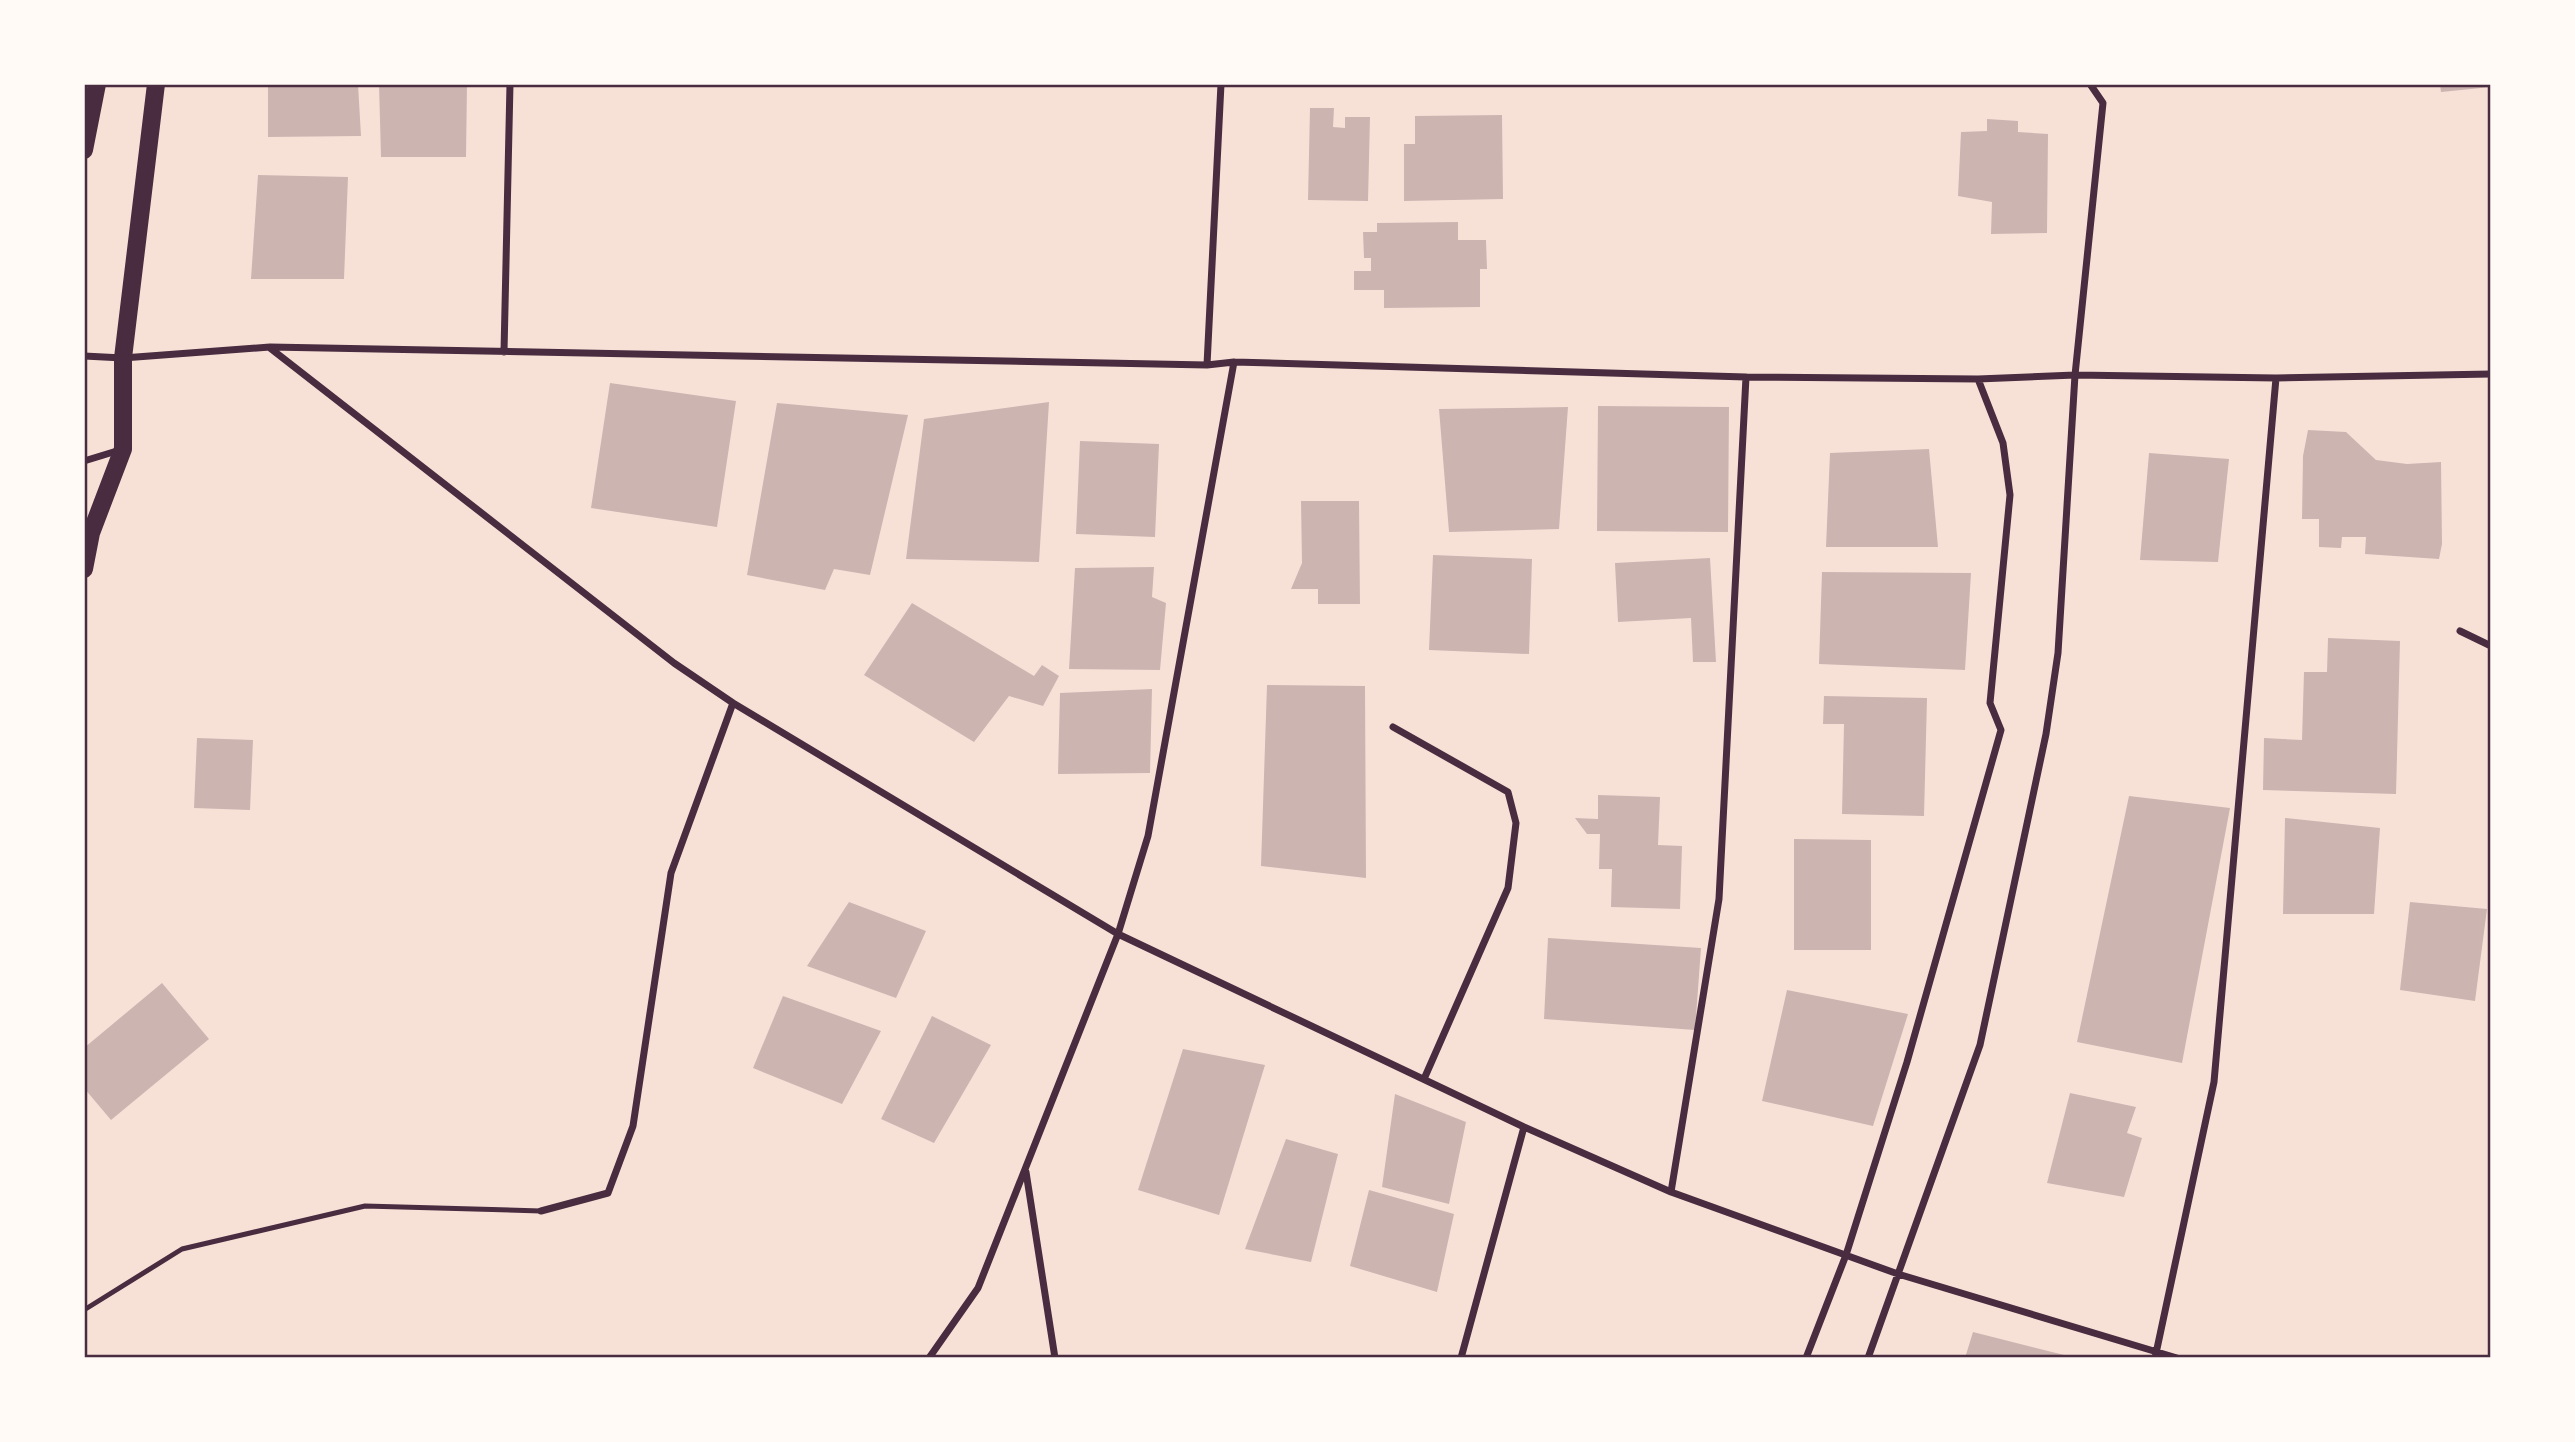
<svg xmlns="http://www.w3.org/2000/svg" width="2575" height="1442" font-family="Cabin,sans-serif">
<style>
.building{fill:#ccb4b1}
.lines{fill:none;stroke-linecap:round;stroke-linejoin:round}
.service{stroke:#4a2c40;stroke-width:5}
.minor{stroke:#4a2c40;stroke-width:7}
.primary{stroke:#4a2c40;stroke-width:18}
.neatline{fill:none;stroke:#4a2c40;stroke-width:2.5}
</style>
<rect width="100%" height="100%" fill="#f7e1d7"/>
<path class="building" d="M268,84H358L361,136L268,137Z
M379,84H467L466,157H381Z
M2440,84H2491V87L2441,92Z
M1310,108H1334L1333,127L1345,128V117H1370L1368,201L1308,200Z
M1502,115L1503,199L1404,201V144H1415V116Z
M1987,119L2018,121V132L2048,134L2047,233L1991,234L1992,202L1958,196L1961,132L1987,131Z
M258,175L348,177L344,279H251Z
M1458,222V240H1486L1487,269H1480V307L1384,308V290H1354V271H1371V258H1364L1363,232H1377V223Z
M610,383L736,401L717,527L591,508Z
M1049,402L1039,562L906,559L924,419Z
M777,403L908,415L870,575L834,569L825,590L747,575Z
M1598,406L1729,407L1728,532L1597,531Z
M1568,407L1559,529L1449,532L1439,409Z
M2308,430L2346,432L2376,460L2407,464L2441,462L2442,544L2439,559L2365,554L2366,537H2342L2341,548L2319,547V519H2302L2303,456Z
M1080,441L1159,444L1155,537L1076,534Z
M1929,449L1938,547H1826L1830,453Z
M2149,453L2229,459L2218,562L2140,560Z
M1301,501H1359L1360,604H1318V589H1291L1302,563Z
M1433,555L1532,559L1529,654L1429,650Z
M1710,558L1716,662H1693L1691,618L1618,622L1615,563Z
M1154,567L1152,597L1166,603L1160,670L1069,669L1075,568Z
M1822,572L1971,573L1965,670L1819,664Z
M912,603L1034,676L1042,665L1059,676L1043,706L1009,696L974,742L864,675Z
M2328,638L2400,641L2396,794L2263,790L2264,738L2302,740L2304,672H2327Z
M1267,685L1365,686L1366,878L1261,866Z
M1152,689L1150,773L1058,774L1060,693Z
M1824,696L1927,698L1924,816L1842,814L1844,724H1823Z
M197,738L253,740L250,810L194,808Z
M1598,795L1660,797L1658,845L1682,846L1680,909L1611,907L1612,869H1599L1600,834H1587L1575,818L1598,819Z
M2129,796L2230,808L2182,1063L2077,1042Z
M2285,818L2380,828L2374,914H2283Z
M1794,839L1871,840V950H1794Z
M849,902L926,931L896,998L807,966Z
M2410,902L2487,909L2475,1001L2400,990Z
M1548,938L1701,948L1695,1030L1544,1019Z
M162,983L209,1039L111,1120L84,1088V1048Z
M1787,990L1908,1014L1873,1126L1762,1101Z
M783,996L881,1031L842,1104L753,1068Z
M932,1016L991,1045L934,1143L881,1119Z
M1183,1049L1265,1065L1219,1215L1138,1190Z
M2070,1093L2136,1107L2127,1133L2142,1138L2124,1197L2047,1183Z
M1395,1094L1466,1122L1449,1204L1382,1187Z
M1286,1139L1338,1154L1311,1262L1245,1249Z
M1369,1190L1454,1214L1437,1292L1350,1266Z
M1973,1332L2072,1357V1358H1965Z"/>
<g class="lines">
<path class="service" d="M84,1310L182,1249L365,1206L541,1211"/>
<path class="minor" d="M270,348L674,663L733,703L1118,934L1524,1127L1671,1192L1898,1274L2177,1358
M504,352L510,84
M84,356L123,358L270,347L1207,365L1234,362L1746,377L1978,379L2075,375L2276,378L2491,374
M1207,365L1221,84
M84,461L120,450
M2460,631L2491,646
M1393,727L1508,792L1516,823L1508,888L1424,1079
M1026,1172L1055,1358
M1671,1192L1719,899L1746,377
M541,1211L608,1193L633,1126L671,873L733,703
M929,1358L978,1288L1118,934L1148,836L1234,362
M1461,1358L1524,1127
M1806,1358L1846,1255L1907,1062L2001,730L1990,703L2010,495L2003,443L1978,379
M1868,1358L1980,1045L2046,734L2058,653L2075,375L2103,103L2090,84
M2155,1358L2214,1082L2276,378"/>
<path class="primary" d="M84,150L97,84
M84,569L91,533L123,449V358L156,84"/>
</g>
<rect width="2575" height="1442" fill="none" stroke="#fffaf5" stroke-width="172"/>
<rect x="86" y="86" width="2403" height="1270" class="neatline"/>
</svg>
